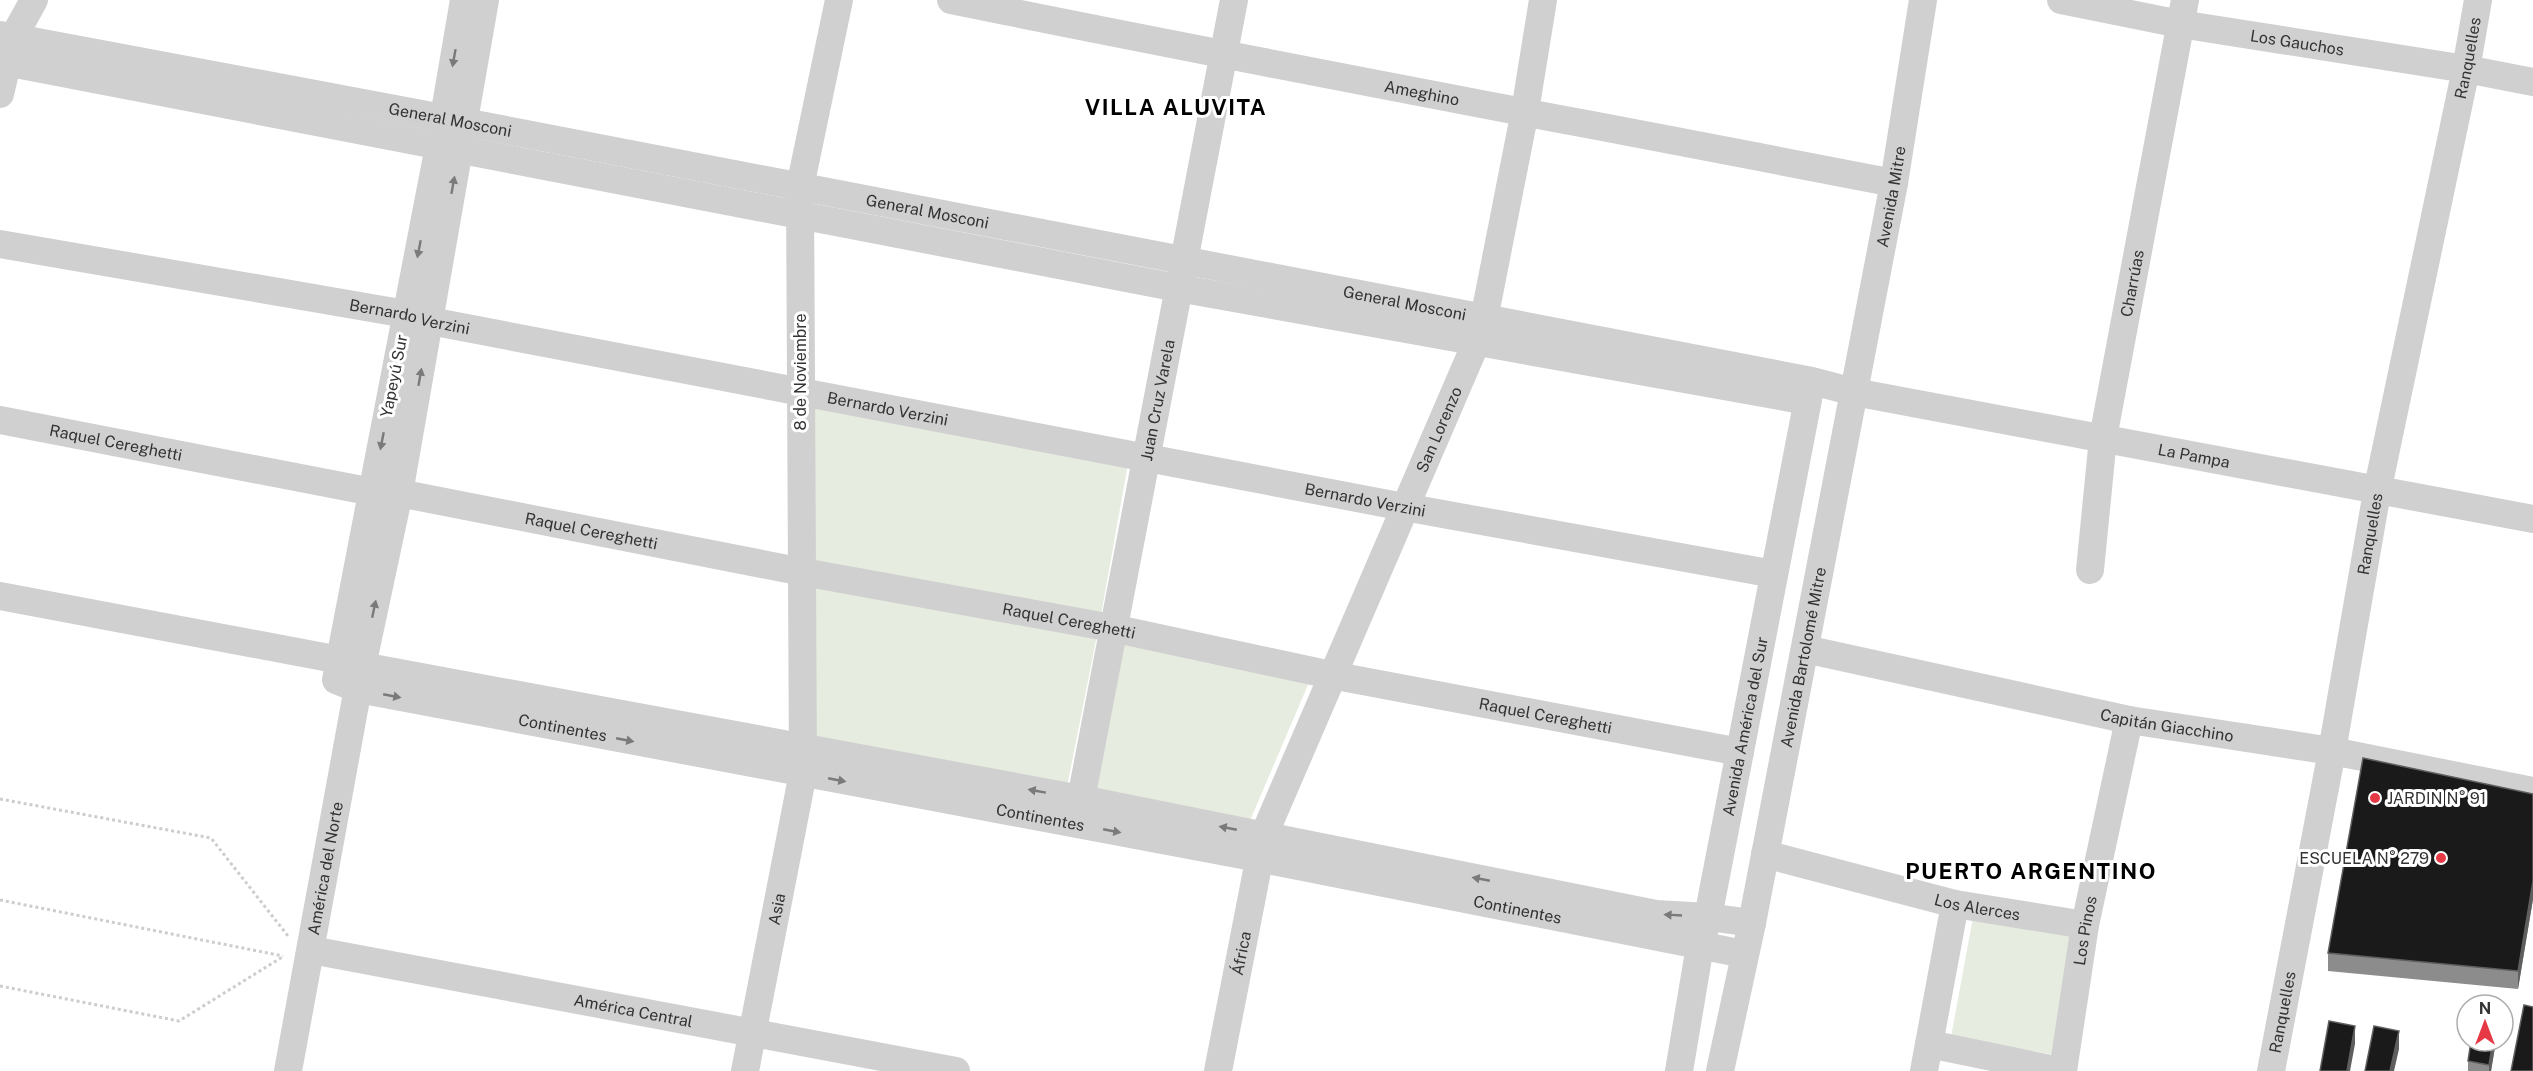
<svg xmlns="http://www.w3.org/2000/svg" width="2533" height="1071" font-family="'Public Sans',sans-serif">
<style>
.green{fill:#e6ecdf}
.lines{fill:none;stroke-linecap:round;stroke-linejoin:round}
.path{stroke:#cdcdcd;stroke-width:3;stroke-dasharray:3 3;stroke-linecap:butt}
.minor{stroke:#d0d0d0;stroke-width:28}
.wall{fill:#8c8c8c}
.shaded-wall{fill:#5f5f5f}
.building{fill:#1a1a1a;stroke:#5f5f5f;stroke-width:1.5}
.oneway{fill:#7a7a7a}
.poi-dot{fill:#e63946;stroke:#fff;stroke-width:2}
.labels{text-anchor:middle;dominant-baseline:central;stroke-width:6;stroke-linejoin:round;paint-order:stroke}
.street-label{font-size:16px;fill:#333;stroke:#fff}
.poi-label{font-size:16px;fill:#333;stroke:#fff;text-anchor:start}
.district-label{font-size:22px;font-weight:bold;letter-spacing:1.5px;fill:#000;stroke:#fff}
</style>
<rect width="100%" height="100%" fill="#fff"/>
<path class="green" d="M814,402L1128,464L1101,615L815,561Z
M815,582L1097,635L1067,787L815,740Z
M1125,640L1310,680L1249,823L1096,793Z
M1974,912L2084,931L2061,1056L1951,1037Z"/>
<g class="lines">
<path class="path" d="M0,799L211,838L288,936
M0,900L283,956
M0,986L179,1021L284,956"/>
<g class="minor">
<path id="s1" d="M464,0L439,146L336,680L358,689L1258,858L1744,954"/>
<path id="s2" d="M951,0C1264,64 1579,122 1894,183"/>
<path id="s3" d="M2061,0L2180,24L2466,69L2533,82"/>
<path id="s4" d="M0,35L443,118L1812,381L1854,392L2533,519"/>
<path d="M0,61L1178,288L1807,401"/>
<path d="M0,94L13,38L34,0"/>
<path id="s5" d="M0,244L406,314L430,321L1404,507L1774,574"/>
<path id="s6" d="M0,420L373,492"/>
<path id="s7" d="M399,493L803,572L1112,628L1331,675L1740,752"/>
<path id="s8" d="M2090,570L2103,438L2185,0"/>
<path d="M0,596L340,660L362,666L1081,799L1656,914L1708,917L1752,923"/>
<path id="s9" d="M1805,649L2129,720L2332,751L2533,791"/>
<path id="s10" d="M1081,799L1234,0"/>
<path id="s11" d="M1765,854L1955,904L2085,925"/>
<path id="s12" d="M311,950L956,1071"/>
<path d="M1929,1044L2060,1071"/>
<path id="s13" d="M288,1071L362,666L399,493L485,0"/>
<path id="s14" d="M745,1071L803,773L800,187L839,0"/>
<path id="s15" d="M1218,1071L1264,835L1476,343L1484,319L1525,111L1543,0"/>
<path id="s16" d="M1679,1071L1700,946L1708,917L1811,384"/>
<path id="s17" d="M1720,1071L1752,923L1894,183L1923,0"/>
<path d="M1924,1071L1955,904"/>
<path id="s18" d="M2063,1071L2085,925L2129,720"/>
<path id="s19" d="M2271,1071L2332,751L2377,492L2466,69L2478,0"/>
</g>
</g>
<path class="wall" d="M2533,794V899L2518,989L2328,971V953Z
M2496,1041L2491,1071H2468V1061Z"/>
<path class="shaded-wall" d="M2533,881V899L2518,989V971Z
M2355,1026V1044L2350,1071H2347Z
M2399,1031V1049L2394,1071H2390Z
M2493,1041H2496L2491,1071H2489V1065Z"/>
<path class="building" d="M2363,758L2533,794V881L2518,971L2328,953Z
M2478,1000H2500V1005H2478Z
M2524,1005L2533,1007V1071H2511Z
M2329,1021L2355,1026L2347,1071H2320Z
M2374,1026L2399,1031L2390,1071H2365Z
M2471,1041H2493L2489,1065L2468,1061Z"/>
<defs><path id="oneway-solid" d="M-6-.8H1V-3.2L6.5 0L1 3.2V.8H-6Z" transform="scale(1.5)"/></defs>
<g class="oneway">
<use href="#oneway-solid" transform="translate(454 58) rotate(100)"/>
<use href="#oneway-solid" transform="translate(453 185) rotate(-80)"/>
<use href="#oneway-solid" transform="translate(419 249) rotate(101)"/>
<use href="#oneway-solid" transform="translate(420 377) rotate(-80)"/>
<use href="#oneway-solid" transform="translate(382 441) rotate(101)"/>
<use href="#oneway-solid" transform="translate(374 609) rotate(-78)"/>
<use href="#oneway-solid" transform="translate(392 696) rotate(11)"/>
<use href="#oneway-solid" transform="translate(625 740) rotate(11)"/>
<use href="#oneway-solid" transform="translate(837 780) rotate(11)"/>
<use href="#oneway-solid" transform="translate(1037 791) rotate(-170)"/>
<use href="#oneway-solid" transform="translate(1228 828) rotate(-169)"/>
<use href="#oneway-solid" transform="translate(1112 831) rotate(11)"/>
<use href="#oneway-solid" transform="translate(1481 879) rotate(-169)"/>
<use href="#oneway-solid" transform="translate(1673 915) rotate(-177)"/>
</g>
<g class="poi-dot">
<circle cx="2375" cy="798" r="6"/>
<circle cx="2441" cy="858" r="6"/>
</g>
<g class="labels">
<g class="street-label">
<text stroke="none"><textPath href="#s3" startOffset="240">Los Gauchos</textPath></text>
<text stroke="none"><textPath href="#s19" startOffset="1032">Ranquelles</textPath></text>
<text stroke="none"><textPath href="#s2" startOffset="480">Ameghino</textPath></text>
<text stroke="none"><textPath href="#s4" startOffset="458">General Mosconi</textPath></text>
<text stroke="none"><textPath href="#s17" startOffset="891">Avenida Mitre</textPath></text>
<text stroke="none"><textPath href="#s4" startOffset="944">General Mosconi</textPath></text>
<text stroke="none"><textPath href="#s8" startOffset="290">Charrúas</textPath></text>
<text stroke="none"><textPath href="#s4" startOffset="1430">General Mosconi</textPath></text>
<text stroke="none"><textPath href="#s5" startOffset="416">Bernardo Verzini</textPath></text>
<text transform="translate(800 372) rotate(-90)">8 de Noviembre</text>
<text transform="translate(394 376) rotate(-79)">Yapeyú Sur</text>
<text stroke="none"><textPath href="#s10" startOffset="406">Juan Cruz Varela</textPath></text>
<text stroke="none"><textPath href="#s5" startOffset="903">Bernardo Verzini</textPath></text>
<text stroke="none"><textPath href="#s15" startOffset="682">San Lorenzo</textPath></text>
<text stroke="none"><textPath href="#s6" startOffset="118">Raquel Cereghetti</textPath></text>
<text stroke="none"><textPath href="#s4" startOffset="2234">La Pampa</textPath></text>
<text stroke="none"><textPath href="#s5" startOffset="1389">Bernardo Verzini</textPath></text>
<text stroke="none"><textPath href="#s7" startOffset="196">Raquel Cereghetti</textPath></text>
<text stroke="none"><textPath href="#s19" startOffset="546">Ranquelles</textPath></text>
<text stroke="none"><textPath href="#s7" startOffset="682">Raquel Cereghetti</textPath></text>
<text stroke="none"><textPath href="#s17" startOffset="422">Avenida Bartolomé Mitre</textPath></text>
<text stroke="none"><textPath href="#s7" startOffset="1168">Raquel Cereghetti</textPath></text>
<text stroke="none"><textPath href="#s9" startOffset="370">Capitán Giacchino</textPath></text>
<text stroke="none"><textPath href="#s16" startOffset="351">Avenida América del Sur</textPath></text>
<text stroke="none"><textPath href="#s1" startOffset="924">Continentes</textPath></text>
<text stroke="none"><textPath href="#s1" startOffset="1410">Continentes</textPath></text>
<text stroke="none"><textPath href="#s13" startOffset="206">América del Norte</textPath></text>
<text stroke="none"><textPath href="#s11" startOffset="219">Los Alerces</textPath></text>
<text stroke="none"><textPath href="#s14" startOffset="165">Asia</textPath></text>
<text stroke="none"><textPath href="#s1" startOffset="1896">Continentes</textPath></text>
<text stroke="none"><textPath href="#s18" startOffset="142">Los Pinos</textPath></text>
<text stroke="none"><textPath href="#s15" startOffset="120">África</textPath></text>
<text stroke="none"><textPath href="#s12" startOffset="328">América Central</textPath></text>
<text stroke="none"><textPath href="#s19" startOffset="60">Ranquelles</textPath></text>
</g>
<g class="poi-label">
<text x="2387" y="798">JARDIN N° 91</text>
<text x="2429" y="858" text-anchor="end">ESCUELA N° 279</text>
</g>
<g class="district-label">
<text x="1176" y="107">VILLA ALUVITA</text>
<text x="2031" y="871">PUERTO ARGENTINO</text>
</g>
</g>
<g transform="translate(2485 1023)"><circle r="28" fill="#ffffff" stroke="#adadad" stroke-width="1.5"/>
<path d="M0-4.5L10 22L0 15L-10 22Z" fill="#e63946"/>
<text y="-9" font-size="16" font-weight="bold" text-anchor="middle" fill="#333333">N</text>
</g>
</svg>
